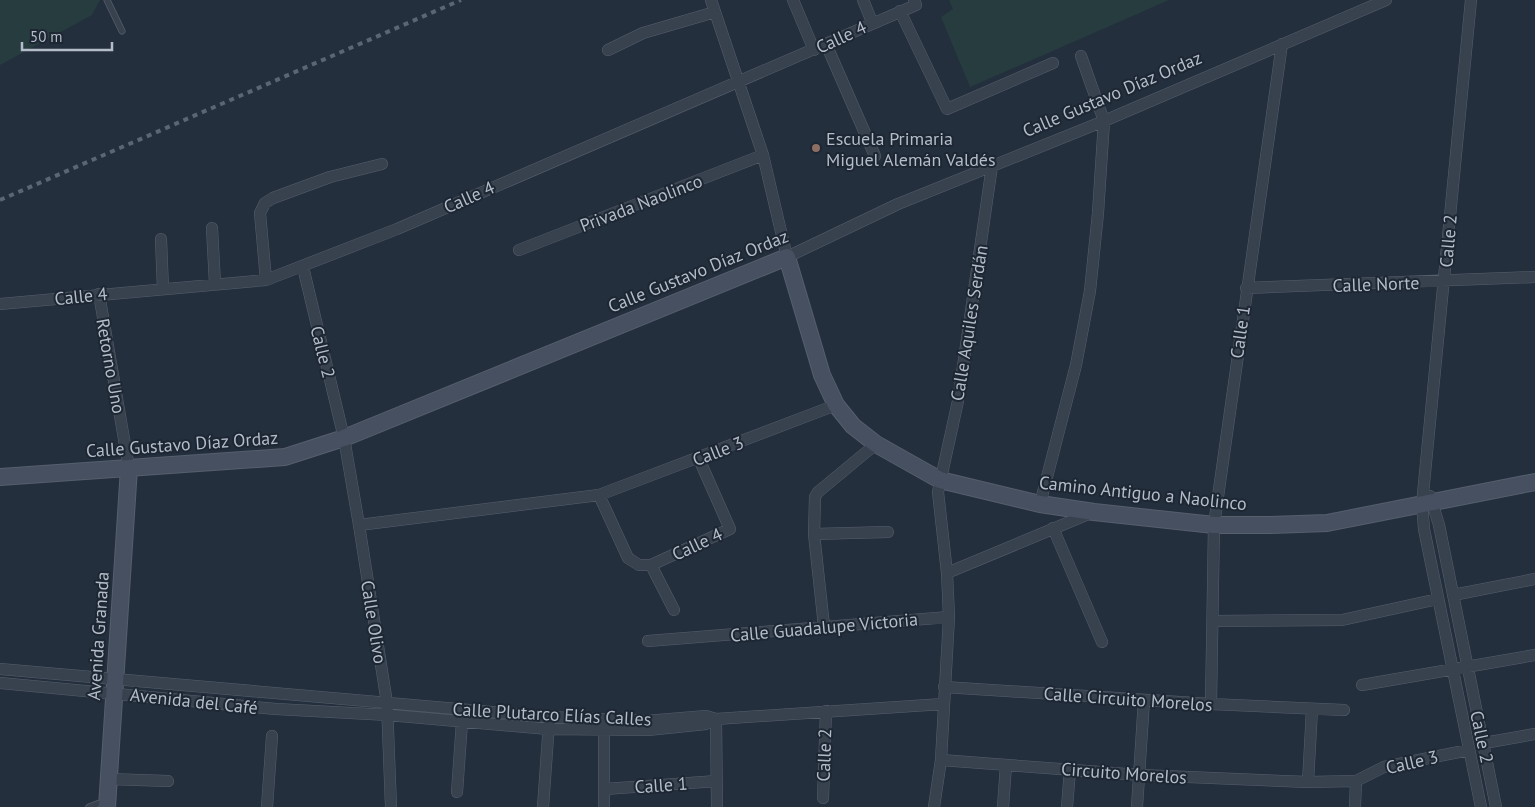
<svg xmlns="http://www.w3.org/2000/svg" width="1535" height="807" font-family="'PT Sans',sans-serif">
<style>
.green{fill:#263c3f}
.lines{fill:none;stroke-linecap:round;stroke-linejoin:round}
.service-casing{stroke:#565f6c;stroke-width:7}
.minor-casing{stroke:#565f6c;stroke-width:12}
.secondary-casing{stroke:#565f6c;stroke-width:18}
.service{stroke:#38414e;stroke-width:5.5}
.minor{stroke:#38414e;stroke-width:11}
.secondary{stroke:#465061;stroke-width:16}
.rail{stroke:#5a6575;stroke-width:4;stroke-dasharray:5 5;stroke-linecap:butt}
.education-dot{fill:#8d6e63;stroke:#1d2633;stroke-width:2}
.labels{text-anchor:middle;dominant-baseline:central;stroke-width:4;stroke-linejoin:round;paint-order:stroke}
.street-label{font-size:18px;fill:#b4bcc9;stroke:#1d2633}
.poi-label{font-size:18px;fill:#b4bcc9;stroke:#1d2633;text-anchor:start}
</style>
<rect width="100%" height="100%" fill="#242f3e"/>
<path class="green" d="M0,0H100L92,15L0,65Z
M949,0H1169L970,87L941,17L953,9Z"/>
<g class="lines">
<g class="service-casing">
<path id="service" d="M107,0L122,31
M89,807L105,801"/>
</g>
<g class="minor-casing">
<path id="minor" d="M711,0L763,155L787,257L898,204L1104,121L1386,0
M793,0L814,50
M863,0L872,22
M1471,0L1422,504L1424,529L1481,807
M900,11L947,109L1053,63
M826,44L875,156
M608,50L643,33L715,12
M212,228L215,284
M161,239L163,289
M519,250L763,155
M303,267L344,438L359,525L387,703L391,807
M266,280L260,213L265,203L273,198L330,177L382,164
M1246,288L1535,277
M99,294L129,468
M0,304L266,280L397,229L916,5L914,0
M599,495L628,558L639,565H651L674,610
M1430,496L1439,525L1496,807
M1040,504L1076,365L1090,291L1098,213L1104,121L1081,56
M359,525L599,495L836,405
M1053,528L1102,642
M814,534L888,532
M651,565L730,529L699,459
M947,573L1091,513
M1453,595L1535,579
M1213,621L1342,620L1438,599
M824,626L814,534L815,497L818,492L876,444
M648,641L949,617
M0,669L549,717L646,721L706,716L716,719L943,704
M0,683L276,709L388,715L548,729L648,730L706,724L716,719
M1362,685L1535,655
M944,687L1211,704L1344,710
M1211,704L1214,525L1282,44
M716,719L717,807
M1484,743L1535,734
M941,760L1140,775L1308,782L1356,781L1384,767L1469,750
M108,779L168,781
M1308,782L1312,709
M605,789L717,781
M457,792L462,722
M823,798L826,711
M267,807L272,736
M543,807L549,723
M604,807V724
M934,807L941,760L949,617L947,573L938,492L958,401L992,166
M1003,807L1006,765
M1067,807L1070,770
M1137,807L1144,700
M1355,807L1356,781"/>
</g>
<g class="secondary-casing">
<path id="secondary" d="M0,477L285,457L344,438L787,257L822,375L836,405L853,426L876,444L940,480L1040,504L1094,512L1214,525H1271L1327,523L1535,482
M107,807L129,468"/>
</g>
<use href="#service" class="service"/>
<use href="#minor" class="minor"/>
<use href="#secondary" class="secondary"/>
<path class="rail" d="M0,200L461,0"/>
</g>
<circle class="education-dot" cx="816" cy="148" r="5"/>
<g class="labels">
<g class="street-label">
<text transform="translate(841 37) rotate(-25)">Calle 4</text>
<text transform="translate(1112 94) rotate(-23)">Calle Gustavo Díaz Ordaz</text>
<text transform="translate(469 197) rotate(-24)">Calle 4</text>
<text transform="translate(641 203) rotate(-21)">Privada Naolinco</text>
<text transform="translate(1448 241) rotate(-85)">Calle 2</text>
<text transform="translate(698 271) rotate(-22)">Calle Gustavo Díaz Ordaz</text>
<text transform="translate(1376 284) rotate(-2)">Calle Norte</text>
<text transform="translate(81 296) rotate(-6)">Calle 4</text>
<text transform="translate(969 323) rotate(-81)">Calle Aquiles Serdán</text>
<text transform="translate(1240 332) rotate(-82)">Calle 1</text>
<text transform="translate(323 352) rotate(76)">Calle 2</text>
<text transform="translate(111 366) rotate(80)">Retorno Uno</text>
<text transform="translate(182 444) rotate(-4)">Calle Gustavo Díaz Ordaz</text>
<text transform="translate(718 451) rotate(-21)">Calle 3</text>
<text transform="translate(1143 493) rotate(6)">Camino Antiguo a Naolinco</text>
<text transform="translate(697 544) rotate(-25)">Calle 4</text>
<text transform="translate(374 622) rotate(81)">Calle Olivo</text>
<text transform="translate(824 627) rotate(-5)">Calle Guadalupe Victoria</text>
<text transform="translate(98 636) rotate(-86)">Avenida Granada</text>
<text transform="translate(1128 699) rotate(4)">Calle Circuito Morelos</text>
<text transform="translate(194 701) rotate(6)">Avenida del Café</text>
<text transform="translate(552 714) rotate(3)">Calle Plutarco Elías Calles</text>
<text transform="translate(1482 737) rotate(78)">Calle 2</text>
<text transform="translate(824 755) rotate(-88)">Calle 2</text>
<text transform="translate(1412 762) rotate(-13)">Calle 3</text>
<text transform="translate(1124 773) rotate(4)">Circuito Morelos</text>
<text transform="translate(661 785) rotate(-4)">Calle 1</text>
</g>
<g class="poi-label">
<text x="826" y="138">Escuela Primaria<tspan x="826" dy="21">Miguel Alemán Valdés</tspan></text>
</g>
</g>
<path d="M22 42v8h90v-8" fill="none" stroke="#b4bcc9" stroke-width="2.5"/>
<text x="30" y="42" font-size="15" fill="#b4bcc9" stroke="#1d2633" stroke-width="4" paint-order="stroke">50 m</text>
</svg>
